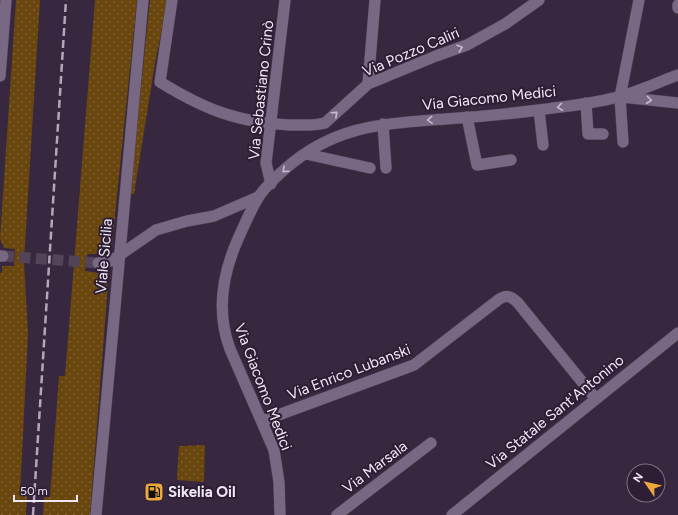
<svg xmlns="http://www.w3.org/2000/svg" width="678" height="515" font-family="Figtree,sans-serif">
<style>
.grass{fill:url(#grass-dots)}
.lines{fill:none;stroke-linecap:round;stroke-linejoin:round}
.minor-tunnel{stroke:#53445a;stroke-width:11;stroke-dasharray:11 5.5;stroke-linecap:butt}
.minor-casing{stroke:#504457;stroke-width:12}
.minor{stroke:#796883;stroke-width:11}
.rail{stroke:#b3a7b9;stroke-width:2.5;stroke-dasharray:8 4;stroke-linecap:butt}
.oneway{stroke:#c6bbce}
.labels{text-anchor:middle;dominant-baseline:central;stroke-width:4;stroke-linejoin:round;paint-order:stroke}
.street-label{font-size:15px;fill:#f0e7f6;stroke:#2d1e35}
.poi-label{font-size:15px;font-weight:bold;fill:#f0e7f6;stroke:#2d1e35;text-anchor:start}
</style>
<defs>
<pattern id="grass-dots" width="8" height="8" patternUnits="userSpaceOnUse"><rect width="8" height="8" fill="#68460e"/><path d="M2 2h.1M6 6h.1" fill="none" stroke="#7e6132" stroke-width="1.8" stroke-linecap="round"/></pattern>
</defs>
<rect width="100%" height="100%" fill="#37273f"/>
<path class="grass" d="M16,0H40L24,261L28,334L20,495L27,496L26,515H0V273L2,272V266H14L15,249L4,248L0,239Z
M95,0H137L112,244C106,254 98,254 87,254L85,271C95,273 106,271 108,284L90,515H43L44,497H50L59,376H65Z
M150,0H168L155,63L134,194H130Z
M205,445L204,482L177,480L179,446Z"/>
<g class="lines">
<path class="minor-tunnel" d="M3,256L98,263"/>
<g class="minor-casing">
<path id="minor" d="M172,0L160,82C204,109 236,122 289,125C300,125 315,126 325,123L368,84L436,56L467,45L505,24L539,0
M678,5V8
M0,76L6,0
M368,84L375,0
M622,97L678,103
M586,103L588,134H603
M539,110L543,145
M467,117L477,165L511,160
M383,124L386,168
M623,142L620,97L639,0
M306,154L370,168
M271,184L266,163L285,0
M0,256H3
M98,263L111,261L156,230L187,221L214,216L258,197
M262,421L414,365L498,300C506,294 511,296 518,303L596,399
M96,515L143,0
M280,515L279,482L274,450L230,349C216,312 222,275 238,239C244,226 250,211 258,198C264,188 276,177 285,169C335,125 382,124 445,119C476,117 508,114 539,110C566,106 595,104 621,96C640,91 659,82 678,75
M337,515L431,443
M452,515L678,333"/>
</g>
<use href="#minor" class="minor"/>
<path class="rail" d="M33,515L66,0"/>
</g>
<defs><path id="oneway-chevron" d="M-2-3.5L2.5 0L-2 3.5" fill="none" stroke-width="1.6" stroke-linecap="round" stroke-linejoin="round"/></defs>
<g class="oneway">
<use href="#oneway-chevron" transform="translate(460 48) rotate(-19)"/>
<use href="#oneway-chevron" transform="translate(649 100) rotate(6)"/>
<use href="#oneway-chevron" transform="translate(560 107) rotate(172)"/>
<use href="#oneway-chevron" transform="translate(335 114) rotate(-42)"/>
<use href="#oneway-chevron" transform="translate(430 120) rotate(176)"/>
<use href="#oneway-chevron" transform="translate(285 170) rotate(138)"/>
</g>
<defs>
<g id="fuel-square" transform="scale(1)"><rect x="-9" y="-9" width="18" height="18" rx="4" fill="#eda83c" stroke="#2d1e35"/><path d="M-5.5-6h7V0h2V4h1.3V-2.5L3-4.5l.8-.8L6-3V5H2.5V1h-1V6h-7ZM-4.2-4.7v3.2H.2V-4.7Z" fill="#111"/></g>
</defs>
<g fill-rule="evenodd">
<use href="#fuel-square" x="154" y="492"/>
</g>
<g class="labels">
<g class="street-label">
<text transform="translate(411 52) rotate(-23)">Via Pozzo Caliri</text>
<text transform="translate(261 90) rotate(-84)">Via Sebastiano Crinò</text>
<text transform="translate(489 98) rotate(-6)">Via Giacomo Medici</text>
<text transform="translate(104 256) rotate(-85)">Viale Sicilia</text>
<text transform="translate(349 372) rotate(-21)">Via Enrico Lubanski</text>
<text transform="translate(263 387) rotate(69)">Via Giacomo Medici</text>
<text transform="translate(555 412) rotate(-39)">Via Statale Sant'Antonino</text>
<text transform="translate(375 467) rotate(-37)">Via Marsala</text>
</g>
<g class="poi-label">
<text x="168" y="492">Sikelia Oil</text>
</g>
</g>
<g transform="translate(646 483) rotate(304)"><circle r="19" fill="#2d1e35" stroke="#7b6e82"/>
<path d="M0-3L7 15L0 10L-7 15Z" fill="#eda83c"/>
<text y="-6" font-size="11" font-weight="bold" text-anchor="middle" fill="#f0e7f6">N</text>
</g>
<path d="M14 495v6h63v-6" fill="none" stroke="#f0e7f6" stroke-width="2"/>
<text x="20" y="495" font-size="12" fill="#f0e7f6" stroke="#2d1e35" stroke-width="3" paint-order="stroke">50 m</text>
</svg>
